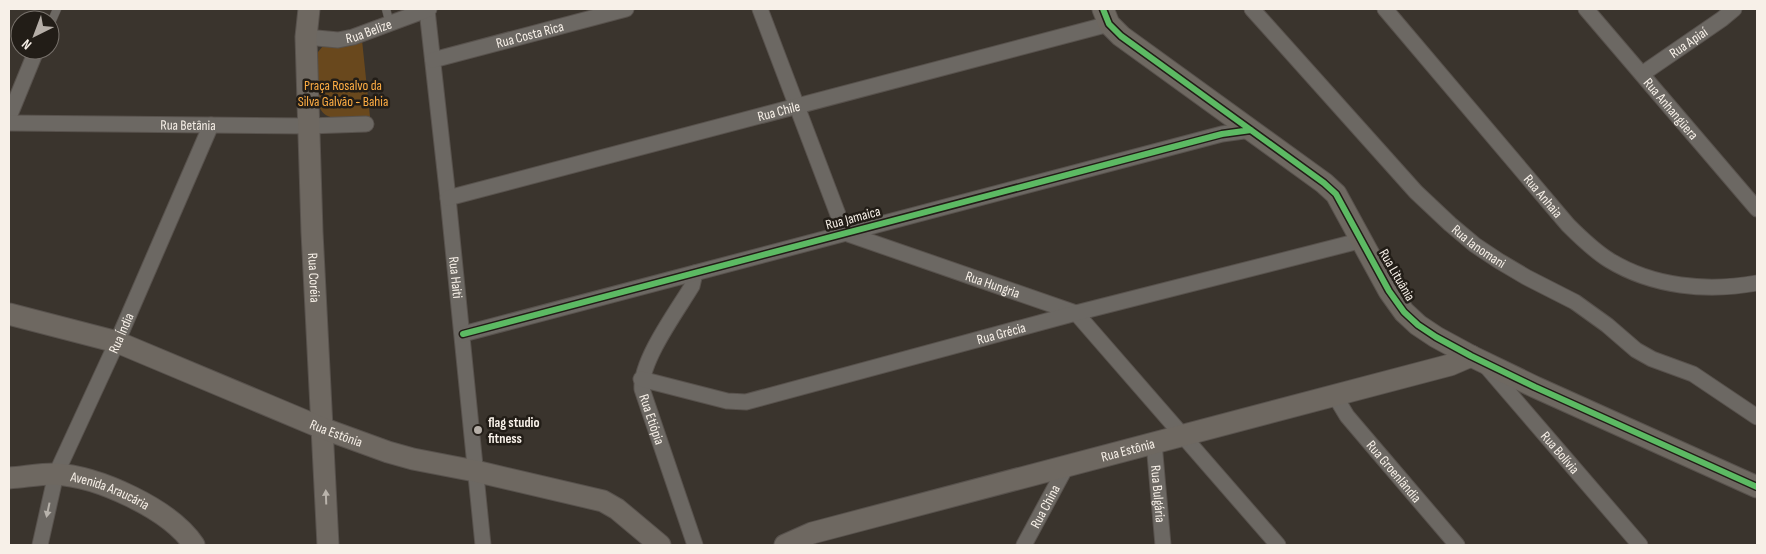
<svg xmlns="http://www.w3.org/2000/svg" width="1766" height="554" font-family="'Sofia Sans Condensed',sans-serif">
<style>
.green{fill:#69481d}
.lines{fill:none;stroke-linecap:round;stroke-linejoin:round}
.lane-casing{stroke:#58524d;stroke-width:9}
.street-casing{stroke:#58524d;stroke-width:17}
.secondary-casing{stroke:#58524d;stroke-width:23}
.lane{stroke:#6c6863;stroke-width:8}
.street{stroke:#6c6863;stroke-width:15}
.secondary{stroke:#6e6861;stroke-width:21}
.cycleway-casing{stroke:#221d17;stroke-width:9}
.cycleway{stroke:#5cba63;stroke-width:6}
.oneway{fill:#b9b3ab}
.oneway2{fill:#b8b3ac}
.poi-dot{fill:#b5aea7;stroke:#221d17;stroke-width:2}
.labels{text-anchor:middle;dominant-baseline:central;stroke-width:5;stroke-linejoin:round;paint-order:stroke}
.street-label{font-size:14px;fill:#f7f0e8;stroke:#221d17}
.park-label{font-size:14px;fill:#ffae44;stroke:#221d17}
.poi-label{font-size:14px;font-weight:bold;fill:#f7f0e8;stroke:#221d17;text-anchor:start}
</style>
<rect width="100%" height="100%" fill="#3a342d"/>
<path class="green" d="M362,40L370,117L334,118C329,117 324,115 321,110C315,101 318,64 318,52L323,46Z"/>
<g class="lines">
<g class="lane-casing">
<path id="lane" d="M386,9L390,24
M50,25L57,9"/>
</g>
<g class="street-casing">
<g id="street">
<path id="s1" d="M760,9L845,233L1076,313L1278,545"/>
<path id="s2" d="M1252,9L1416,192L1450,224L1475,245L1499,261L1526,277L1575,302L1607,325L1636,350L1652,359L1693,374L1757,417"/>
<path id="s3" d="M1385,9L1568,225C1580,237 1593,250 1609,260C1653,287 1707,292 1757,283"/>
<path id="s4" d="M1586,9L1757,209"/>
<path id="s5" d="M427,10L448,198L483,545"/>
<path id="s6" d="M306,37L338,40L353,37L429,9"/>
<path id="s7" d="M433,60L626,9"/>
<path id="s8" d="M1642,74L1722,19L1734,9"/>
<path d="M9,117L36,51"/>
<path id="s9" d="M9,123L309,126L366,124"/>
<path id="s10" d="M448,198L1109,24"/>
<path id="s11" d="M695,273L692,286C677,311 640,361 642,389L695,545"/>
<path d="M463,334L1222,134L1251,130"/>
<path id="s12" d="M1486,366L1640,545"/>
<path id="s13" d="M641,379L727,401L746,402L1076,313L1363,240"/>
<path id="s14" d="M1335,396L1347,416L1457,545"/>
<path id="s15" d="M1154,443L1163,545"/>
<path id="s16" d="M40,545L56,474L117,342L211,125"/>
<path id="s17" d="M1024,545L1066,467"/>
</g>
</g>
<g class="secondary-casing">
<g id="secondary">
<path id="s18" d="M309,9L306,37L312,232L328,545"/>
<path d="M1103,9L1109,24L1121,36L1324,183L1336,194L1389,291L1404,312L1418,325L1436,337L1471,356L1535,387L1757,487"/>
<path id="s19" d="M9,314L117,342L322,428L388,452L413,459L475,471L603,501L617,509L660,545"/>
<path id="s20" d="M9,478C24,477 39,474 54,474C98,476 170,509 194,545"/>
<path id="s21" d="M785,545L812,533L1450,365L1471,356"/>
</g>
</g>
<use href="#lane" class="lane"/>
<use href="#street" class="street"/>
<use href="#secondary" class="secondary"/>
<g class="cycleway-casing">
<path id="cycleway" d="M1103,9L1109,24L1121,36L1324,183L1336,194L1389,291L1404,312L1418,325L1436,337L1471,356L1535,387L1757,487
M463,334L1222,134L1251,130"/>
</g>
<use href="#cycleway" class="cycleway"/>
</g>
<defs><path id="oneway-solid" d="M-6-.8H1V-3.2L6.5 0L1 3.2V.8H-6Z" transform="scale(1.25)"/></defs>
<use class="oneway" href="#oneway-solid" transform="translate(326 497) rotate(-92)"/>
<use class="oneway2" href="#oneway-solid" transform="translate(48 510) rotate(102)"/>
<circle class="poi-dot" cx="478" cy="430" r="5"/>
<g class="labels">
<g class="street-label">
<text stroke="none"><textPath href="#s6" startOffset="64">Rua Belize</textPath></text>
<text stroke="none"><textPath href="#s7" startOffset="100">Rua Costa Rica</textPath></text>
<text stroke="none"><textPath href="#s8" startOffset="56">Rua Apiaí</textPath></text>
<text stroke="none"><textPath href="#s4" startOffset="131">Rua Anhangüera</textPath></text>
<text stroke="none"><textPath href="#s10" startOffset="342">Rua Chile</textPath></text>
<text stroke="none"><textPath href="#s9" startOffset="179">Rua Betânia</textPath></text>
<text stroke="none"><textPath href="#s3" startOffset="245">Rua Anhaia</textPath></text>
<text transform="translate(853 218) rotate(-15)">Rua Jamaica</text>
<text stroke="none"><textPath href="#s2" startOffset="329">Rua Ianomani</textPath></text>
<text transform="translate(1397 275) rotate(60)">Rua Lituânia</text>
<text stroke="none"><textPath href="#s18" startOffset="269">Rua Coréia</textPath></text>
<text stroke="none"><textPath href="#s5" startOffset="269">Rua Haiti</textPath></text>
<text stroke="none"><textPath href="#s1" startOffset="396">Rua Hungria</textPath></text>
<text stroke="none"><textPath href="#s16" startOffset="228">Rua Índia</textPath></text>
<text stroke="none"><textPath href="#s13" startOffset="372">Rua Grécia</textPath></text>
<text stroke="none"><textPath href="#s11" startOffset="161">Rua Etiópia</textPath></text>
<text stroke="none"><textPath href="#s19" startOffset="349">Rua Estônia</textPath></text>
<text stroke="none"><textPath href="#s21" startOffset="356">Rua Estônia</textPath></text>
<text stroke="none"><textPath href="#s12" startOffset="114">Rua Bolívia</textPath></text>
<text stroke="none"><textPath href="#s14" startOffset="96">Rua Groenlândia</textPath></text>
<text stroke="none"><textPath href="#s20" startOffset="104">Avenida Araucária</textPath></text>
<text stroke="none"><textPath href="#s15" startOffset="51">Rua Bulgária</textPath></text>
<text stroke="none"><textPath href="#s17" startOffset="44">Rua China</textPath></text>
</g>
<g class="park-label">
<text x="343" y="85">Praça Rosalvo da<tspan x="343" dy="16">Silva Galvăo - Bahia</tspan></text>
</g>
<g class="poi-label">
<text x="488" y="422">flag studio<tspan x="488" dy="16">fitness</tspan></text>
</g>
</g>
<rect width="1766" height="554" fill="none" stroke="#f7f0e8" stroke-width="20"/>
<g transform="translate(35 35) rotate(222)"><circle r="24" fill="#221d17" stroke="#77716b"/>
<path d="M0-4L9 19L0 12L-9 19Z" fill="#b5aea7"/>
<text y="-8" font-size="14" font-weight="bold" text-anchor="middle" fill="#f7f0e8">N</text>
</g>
</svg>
